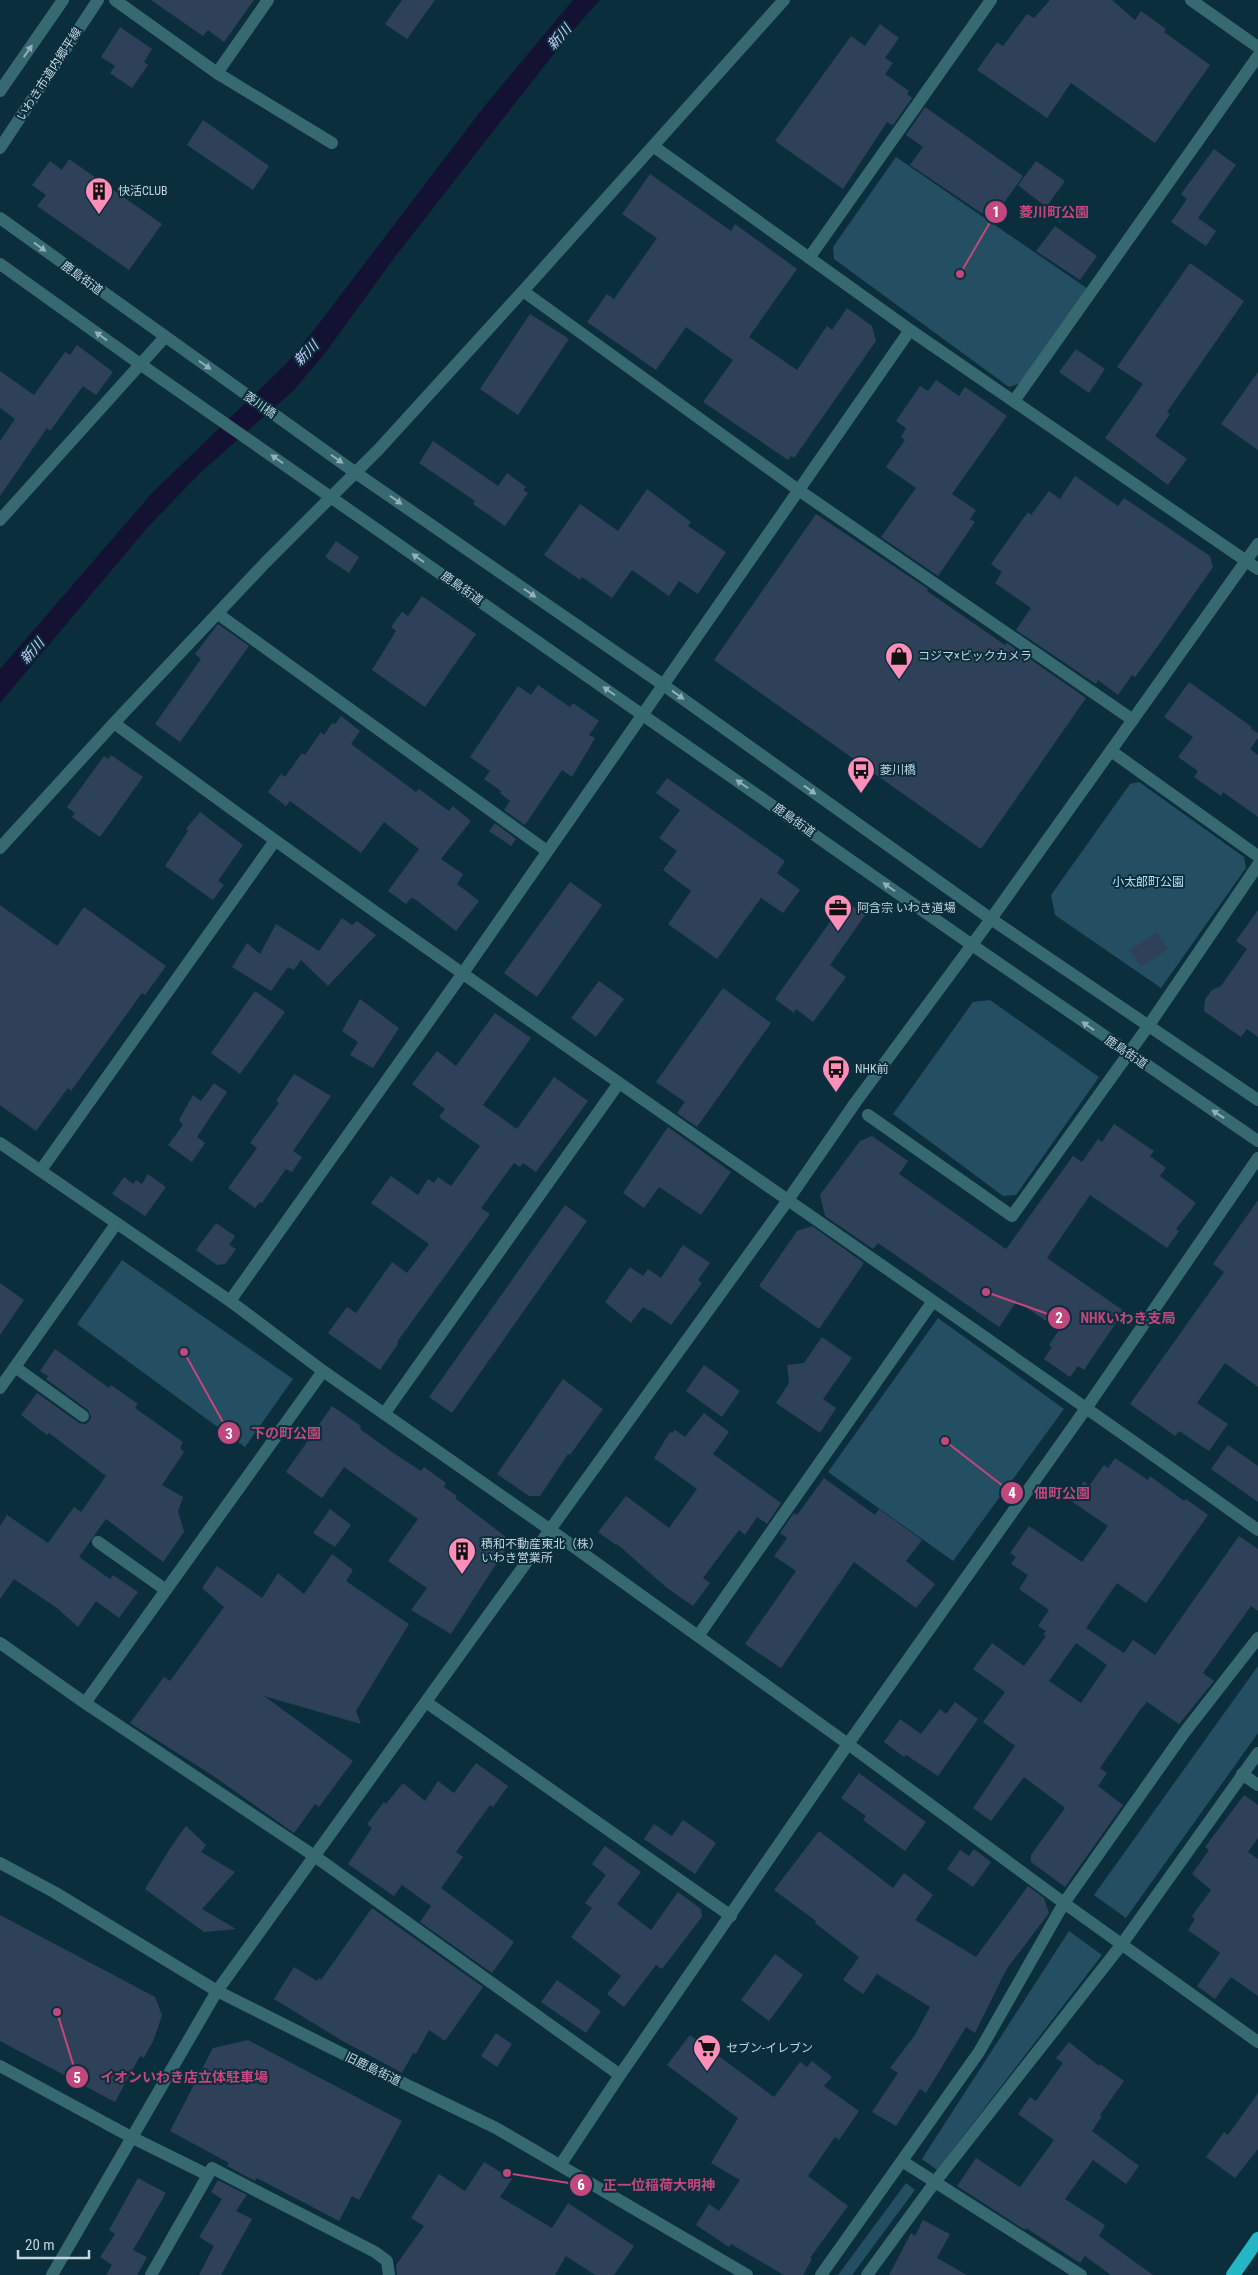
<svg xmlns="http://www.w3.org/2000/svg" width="1258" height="2275" font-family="'Roboto Condensed','Noto Sans JP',sans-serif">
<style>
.green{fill:#244e61}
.water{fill:#131233}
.building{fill:#2f4159;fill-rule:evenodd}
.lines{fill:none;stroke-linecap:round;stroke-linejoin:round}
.minor{stroke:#376a70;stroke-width:12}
.tertiary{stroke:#376a70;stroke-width:12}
.trunk{stroke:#24b6c3;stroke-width:14}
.oneway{fill:#92b0b8}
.labels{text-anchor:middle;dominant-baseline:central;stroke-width:4;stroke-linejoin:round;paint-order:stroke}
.street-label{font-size:12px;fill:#c3d5df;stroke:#0b2e3c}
.poi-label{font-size:12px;fill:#c3d5df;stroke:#0b2e3c;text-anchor:start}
.park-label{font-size:12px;fill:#b5e2f8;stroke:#0b2e3c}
.water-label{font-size:14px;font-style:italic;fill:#cacef7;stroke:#0b2e3c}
.leader{fill:none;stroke:#c2477c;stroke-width:2}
.callout-dot{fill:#c2477c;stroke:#0b2e3c;stroke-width:2}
.mark-label{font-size:15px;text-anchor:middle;font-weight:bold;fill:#fff}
.callout-label{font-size:14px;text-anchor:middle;font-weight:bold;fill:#c2477c;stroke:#0b2e3c;stroke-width:4;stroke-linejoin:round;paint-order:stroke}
</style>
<rect width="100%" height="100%" fill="#0b2e3c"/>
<path class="green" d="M896,157L1088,289L1024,382L1009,387L834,259L833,247Z
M1139,782L1244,857L1246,868L1161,988L1055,915L1051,895L1130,784Z
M990,1000L1099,1077L1016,1195L1003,1196L893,1114L973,1002Z
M122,1260L293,1379L245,1447L77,1324Z
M938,1318L1064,1409L953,1561L828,1472Z
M1258,1666V1733L1126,1918L1094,1895Z
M1069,1931L1102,1955L937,2170L922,2159Z
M906,2183L915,2190L852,2275H838Z"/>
<path class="water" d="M573,0H600L567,37L394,258L326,352L294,390L200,473L147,528L0,703V669L153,492L286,364L314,330L483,108Z"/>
<path class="building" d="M151,0H254L224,42L208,30L203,36Z
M402,0H435L407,39L385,24Z
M1050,0H1112L1135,20L1141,11L1166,29L1164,32L1210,65L1155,143L1071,83L1047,118L977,70L997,42L1003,46L1027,14L1034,18Z
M880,24L899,38L885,58L893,63L885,74L909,91L907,94L912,98L893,125L887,122L843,189L775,141L851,36L865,46Z
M120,27L152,49L144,62L148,65L132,88L110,73L115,66L101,57Z
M925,107L1023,176L992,220L910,165L923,147L906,135Z
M203,120L269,166L253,190L187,145Z
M1214,149L1236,165L1198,218L1216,231L1206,246L1171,222L1187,199L1181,194Z
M69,159L162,224L129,270L37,206L46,195L32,185L50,161L62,170Z
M1036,161L1065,181L1046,207L1018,185Z
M650,174L731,231L735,224L797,269L749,337L797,370L827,326L832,330L847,308L872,326L876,341L794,458L791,456L788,460L703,402L733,360L686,327L656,370L587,322L607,294L614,299L657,238L622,214Z
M1055,226L1097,256L1080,280L1036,251Z
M1190,263L1244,301L1167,412L1170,414L1155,436L1187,459L1168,485L1105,438L1143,384L1117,367Z
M530,314L569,339L518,415L480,389Z
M77,345L113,372L96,395L83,386L50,431L47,428L0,496V441L15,419L0,408V371L34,395L65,352L70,355Z
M1076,349L1105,369L1089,393L1059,372Z
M1258,372V450L1221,424Z
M936,380L959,396L965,387L1007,416L952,494L976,510L970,519L975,522L938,576L881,537L916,488L886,467L905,440L901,437L906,428L896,421L920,386L928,391Z
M433,441L498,486L507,473L526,487L523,490L528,493L505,526L473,504L475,501L419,463Z
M1075,476L1118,506L1124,498L1210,556L1213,567L1155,650L1135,677L1132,675L1118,695L1098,680L1096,684L1016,630L1031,608L995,583L1002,572L991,564L1028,512L1031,515L1049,491L1060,499Z
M647,489L691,522L688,526L726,552L698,594L679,581L669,596L632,570L612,598L582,577L580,580L544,555L580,504L618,531Z
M816,514L928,589L927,591L1005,645L1007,643L1086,698L981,849L714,660Z
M336,541L359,557L349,573L325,557Z
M422,596L476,634L425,707L372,670L396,631L391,627L402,612L408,616Z
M218,624L249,646L180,742L155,724L201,659L195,654Z
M1189,682L1252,727L1251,729L1258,733V738L1250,749L1258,755V817L1223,792L1221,796L1194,777L1198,771L1178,757L1193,737L1164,717Z
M538,685L570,707L573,703L599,721L589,735L595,738L572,777L562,770L525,825L504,810L510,801L500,793L501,791L484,779L490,771L470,757L518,686L531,695Z
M341,716L360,731L351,744L416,792L419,789L449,811L453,806L471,821L441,859L463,874L457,884L479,901L456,931L415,899L411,898L406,904L388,891L419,849L384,822L361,853L290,801L286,806L268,792L281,774L285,777L302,753L305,755L321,732L324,735L332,723L335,724Z
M111,755L143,777L100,837L72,817L75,813L67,807L104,756L108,759Z
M667,778L785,861L777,873L800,890L783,913L761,898L717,959L668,924L691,891L663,870L677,851L659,838L680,810L656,793Z
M200,812L243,845L218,881L224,885L213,900L165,866L188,831L186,829Z
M495,823L516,839L511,846L489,831Z
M570,882L602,905L537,997L504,973Z
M845,901L865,915L830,965L846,977L813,1022L796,1009L794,1013L775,999Z
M0,905L57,946L84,907L166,966L145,995L142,993L71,1091L68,1088L36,1131L0,1105Z
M1258,910V1037L1247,1029L1241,1037L1204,1011L1205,999L1212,990L1221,986L1247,949L1236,941Z
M342,918L352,925L357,921L376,935L328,986L301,960L294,970L288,967L271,991L232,967L247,943L260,954L276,924L319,951Z
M1157,932L1168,949L1141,967L1129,950Z
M599,981L624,999L596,1037L571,1018Z
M723,988L771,1023L697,1127L677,1113L685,1102L656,1082Z
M255,991L285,1012L240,1074L211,1053Z
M360,999L399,1028L373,1068L350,1055L358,1042L342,1031Z
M495,1013L531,1038L483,1105L517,1129L554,1077L588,1101L536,1172L523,1163L520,1167L514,1163L481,1208L490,1214L397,1342L398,1344L380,1370L328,1333L347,1307L356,1313L392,1262L407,1273L429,1244L371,1203L391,1176L418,1195L428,1179L434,1183L438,1177L451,1186L480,1146L439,1117L445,1109L412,1084L437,1051L456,1066Z
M294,1074L331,1096L293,1151L302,1157L292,1172L286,1169L262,1203L260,1202L255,1208L228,1188L257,1148L250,1143L279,1103L276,1101Z
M214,1083L227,1092L197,1137L205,1143L192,1162L168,1145L183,1125L179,1120L193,1095L201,1101Z
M1114,1124L1154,1151L1150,1156L1166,1168L1160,1176L1196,1203L1176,1229L1179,1231L1167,1248L1090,1195L1047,1258L1124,1311L1084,1370L1078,1366L1070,1377L1044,1359L1052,1347L1049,1345L1059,1330L1017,1301L999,1327L878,1243L873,1249L825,1216L820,1195L860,1141L872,1136L908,1161L899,1174L1006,1249L1073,1156L1082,1162L1098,1139L1102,1142Z
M668,1127L731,1172L701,1215L659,1187L644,1208L623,1193Z
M148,1174L166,1187L145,1216L112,1194L124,1177L133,1184L136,1180L142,1184Z
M1258,1200V1387L1225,1363L1197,1403L1228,1424L1209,1451L1179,1431L1175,1436L1130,1404L1224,1272L1213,1264Z
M565,1205L587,1221L452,1413L429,1397Z
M216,1223L235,1236L229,1245L236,1249L225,1264L217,1265L196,1250Z
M812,1226L864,1263L819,1329L759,1286L797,1231Z
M683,1245L710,1263L698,1280L702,1283L671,1325L650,1310L649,1311L643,1307L631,1323L605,1302L630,1267L643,1276L648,1269L661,1278Z
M0,1283L24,1300L0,1335Z
M822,1337L852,1358L823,1399L836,1408L820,1433L776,1403L789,1383L787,1365L804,1363Z
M55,1349L109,1388L111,1385L138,1404L135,1408L183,1442L180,1448L184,1452L162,1485L183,1497L178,1511L184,1532L163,1562L106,1519L79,1557L110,1579L113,1575L138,1592L119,1618L96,1601L78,1627L57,1608L14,1579L0,1599V1526L7,1515L48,1543L74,1507L81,1512L106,1476L49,1433L47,1435L21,1415L37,1393L79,1423L86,1424L90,1420L91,1416L88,1410L46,1379L48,1376L40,1371Z
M704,1365L740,1391L722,1417L686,1391Z
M563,1379L603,1409L570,1455L568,1454L540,1496H529L497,1474Z
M332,1406L361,1426L360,1429L392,1452L421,1471L424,1467L446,1483L444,1487L457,1496L455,1498L511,1541L451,1634L411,1610L427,1588L388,1561L418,1519L344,1467L322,1498L286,1472Z
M704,1413L729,1432L713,1454L781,1503L767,1524L757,1517L745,1535L739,1530L703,1578L710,1583L693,1606L667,1588L617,1544L616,1545L598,1532L626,1496L669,1528L697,1489L654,1458L670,1432L672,1433L675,1430L685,1437Z
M1228,1445L1258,1466V1502L1211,1469Z
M1115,1458L1148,1480L1150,1476L1184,1501L1186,1499L1208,1515L1146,1603L1117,1583L1086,1628L1124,1653L1133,1640L1155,1655L1239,1536L1258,1549V1611L1251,1606L1203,1673L1214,1681L1179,1724L1147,1702L1140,1710L1100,1768L1107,1773L1098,1786L1123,1805L1065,1887L1031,1862V1855L1065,1808L1024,1777L991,1821L973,1808L1015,1746L983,1722L1005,1692L973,1669L992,1643L1024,1666L1046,1636L1043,1634L1046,1631L1038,1626L1049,1610L1019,1589L1028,1575L1011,1564L1016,1557L1010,1553L1029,1526L1082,1562L1108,1526L1071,1501L1084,1481L1089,1486L1104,1465L1108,1468ZM1076,1643L1107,1665L1081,1703L1049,1681Z
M824,1478L875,1515L879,1509L922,1540L906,1561L935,1584L916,1608L854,1562L781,1668L745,1644L796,1571L774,1556L787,1538L780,1533L794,1513L797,1515Z
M330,1509L351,1525L335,1547L313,1533Z
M332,1554L353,1570L346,1581L409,1624L356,1711L361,1724L264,1696L353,1761L319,1807L315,1804L294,1833L212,1775L130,1723L164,1677L170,1681L224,1607L202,1588L217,1566L262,1598L278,1573L304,1594Z
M955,1702L978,1719L938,1776L906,1755L904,1757L884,1742L900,1719L921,1734L940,1709L946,1714Z
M476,1763L508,1786L493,1807L490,1805L456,1852L463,1857L441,1888L514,1942L492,1973L420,1922L431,1906L402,1885L394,1896L348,1864L372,1828L367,1824L384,1802L386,1804L403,1783L425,1801L438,1781L454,1793Z
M859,1773L926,1822L905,1851L863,1820L866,1816L841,1798Z
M1244,1795L1258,1805V1838L1248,1852L1258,1859V1996L1231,1977L1215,1999L1197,1986L1220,1953L1188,1930L1195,1919L1192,1916L1211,1890L1192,1874L1209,1850L1205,1847Z
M683,1820L716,1843L695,1874L644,1839L654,1824L672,1836Z
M186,1826L206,1845L201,1852L235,1872L202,1909L236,1929L204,1932L145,1889L171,1847Z
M819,1831L893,1888L904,1873L933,1895L915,1920L976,1957L1028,1886L1044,1898L1049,1913L1006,1970L975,2033L966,2027L926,2093L920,2089L896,2126L872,2112L898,2073L890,2068L915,2035L930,2007L877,1974L863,1994L843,1980L859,1957L815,1923L816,1921L774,1890Z
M605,1846L641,1872L617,1904L651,1930L678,1892L701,1909L702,1917L662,1969L656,1965L624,2007L607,1994L621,1976L571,1937L592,1908L585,1903L606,1875L592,1864Z
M974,1849L991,1862L973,1887L947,1869L960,1850L969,1856Z
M372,1908L483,1987L445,2041L429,2030L416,2054L413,2053L402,2073L341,2040L274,1999L294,1967L317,1981L319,1978L321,1980Z
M0,1915L155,1997L162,2015L154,2039L144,2058L140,2056L115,2102L0,2041Z
M775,1954L803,1975L769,2021L741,2000Z
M557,1980L601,2011L586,2033L541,2002Z
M496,2033L512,2044L497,2067L481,2056Z
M690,2035L774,2097L800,2062L807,2067L812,2061L832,2077L824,2086L859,2111L839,2140L835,2137L808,2176L848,2206L810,2258L812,2259L803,2275H784L731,2244L729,2247L696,2225L709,2204L719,2211L740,2180L711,2163L738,2118L667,2065Z
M248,2040L402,2121L359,2200L352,2196L339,2221L257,2178L255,2181L227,2166L229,2163L170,2131L213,2048Z
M1069,2042L1099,2066L1100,2064L1124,2081L1100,2115L1102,2116L1092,2131L1139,2166L1126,2184L1093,2160L1065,2199L1105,2225L1099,2236L1153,2275H1111L1085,2256L1080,2263L1026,2228L1025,2230L957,2186L976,2158L1020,2187L1054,2140L1018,2114L1030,2097L1036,2101L1063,2063L1056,2058Z
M1258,2093V2149L1235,2178L1206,2157L1224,2132L1228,2135Z
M484,2162L512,2179L500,2197L552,2228L568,2203L634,2246L614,2275H595L566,2256L555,2275H397L396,2265L424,2226L411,2218L439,2174L465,2191Z
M138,2178L166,2193L133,2250L147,2257L137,2275H106L112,2265L100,2257L115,2234L109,2230Z
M218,2180L247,2195L236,2211L252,2219L221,2275H199L214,2246L199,2237L222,2199L211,2192Z
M923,2220L950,2234L937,2258L967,2275H889L911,2233L915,2236Z"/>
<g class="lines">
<path class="minor" d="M115,0L217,73L332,143
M217,73L268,0
M653,146L910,330L1258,569
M809,258L991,0
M523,291L797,489L1133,720
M1014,401L1258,56
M0,520L165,337
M218,614L547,851
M114,723C489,1000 879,1258 1258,1530
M1111,751L1258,856
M0,848L114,723L265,563L379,449L523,291L784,0
M868,1115L1012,1216L1149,1025L1258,865
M0,1143L230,1301L323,1371L549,1529L848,1744L1064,1903L1258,2042
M41,1170L274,842
M230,1301L463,973L910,330
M15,1367L83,1416
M0,1388L116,1224
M384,1414L619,1083
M98,1542L166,1590
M698,1636L933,1301
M0,1643L85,1703L313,1855L620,2075
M426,1702L731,1916
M85,1703L323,1371
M1242,1774L1258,1785
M0,2066L131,2137L208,2175
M902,2161L1081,2275
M561,2164L620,2075L848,1744L1087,1407L1258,1158
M151,2275L212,2168L375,2252L387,2261L389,2275
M821,2275L979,2052L1064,1903L1184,1733L1258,1638
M867,2275L935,2182L1122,1944L1258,1753"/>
<path class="tertiary" d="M1191,0L1258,47
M0,91L63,0
M0,148L98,0
M0,218L356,473L662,684L991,919L1258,1100
M0,264L140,364L972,945L1258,1141
M0,1863L54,1892L217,1991L343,2054L496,2128L747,2275
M52,2275L217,1991L788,1200L855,1103L991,919L1258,544"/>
<path class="trunk" d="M1233,2275L1258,2239"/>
</g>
<defs><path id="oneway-solid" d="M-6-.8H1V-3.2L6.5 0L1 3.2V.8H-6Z" transform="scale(1.25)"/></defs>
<g class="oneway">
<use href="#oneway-solid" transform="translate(28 51) rotate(-55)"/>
<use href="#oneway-solid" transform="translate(40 247) rotate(36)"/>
<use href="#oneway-solid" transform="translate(101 336) rotate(-144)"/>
<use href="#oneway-solid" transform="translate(205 365) rotate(35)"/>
<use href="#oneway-solid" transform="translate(277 459) rotate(-145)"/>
<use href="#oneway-solid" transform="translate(337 459) rotate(35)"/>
<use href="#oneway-solid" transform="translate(396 500) rotate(35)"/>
<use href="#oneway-solid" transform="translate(418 558) rotate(-145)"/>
<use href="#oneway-solid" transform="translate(530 593) rotate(35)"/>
<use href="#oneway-solid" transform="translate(609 691) rotate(-145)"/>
<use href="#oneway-solid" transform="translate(678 695) rotate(36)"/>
<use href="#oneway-solid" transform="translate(742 784) rotate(-145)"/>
<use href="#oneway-solid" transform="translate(810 790) rotate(36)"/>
<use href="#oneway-solid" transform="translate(889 887) rotate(-145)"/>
<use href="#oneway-solid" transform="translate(1088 1026) rotate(-145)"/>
<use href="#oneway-solid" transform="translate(1218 1114) rotate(-146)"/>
</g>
<defs>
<g id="building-pin" transform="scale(1.4375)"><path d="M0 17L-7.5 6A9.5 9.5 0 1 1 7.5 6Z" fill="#ff8eb9" stroke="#0b2e3c"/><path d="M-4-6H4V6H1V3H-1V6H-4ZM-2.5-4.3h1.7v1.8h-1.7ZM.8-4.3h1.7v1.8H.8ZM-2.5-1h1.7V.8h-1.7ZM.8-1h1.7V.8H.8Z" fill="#111"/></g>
<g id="shop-pin" transform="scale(1.4375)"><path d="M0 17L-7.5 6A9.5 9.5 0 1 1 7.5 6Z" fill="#ff8eb9" stroke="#0b2e3c"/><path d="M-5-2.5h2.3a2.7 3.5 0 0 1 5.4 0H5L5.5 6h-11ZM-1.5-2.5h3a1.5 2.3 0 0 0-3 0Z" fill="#111"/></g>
<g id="bus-pin" transform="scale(1.4375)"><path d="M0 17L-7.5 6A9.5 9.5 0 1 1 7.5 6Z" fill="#ff8eb9" stroke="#0b2e3c"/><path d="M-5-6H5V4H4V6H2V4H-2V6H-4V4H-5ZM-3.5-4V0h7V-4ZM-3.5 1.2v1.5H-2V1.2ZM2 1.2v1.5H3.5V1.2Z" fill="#111"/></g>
<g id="office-pin" transform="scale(1.4375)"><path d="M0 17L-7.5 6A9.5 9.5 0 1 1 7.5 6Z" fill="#ff8eb9" stroke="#0b2e3c"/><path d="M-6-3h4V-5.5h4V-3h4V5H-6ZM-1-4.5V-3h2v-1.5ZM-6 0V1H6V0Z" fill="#111"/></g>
<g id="supermarket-pin" transform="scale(1.4375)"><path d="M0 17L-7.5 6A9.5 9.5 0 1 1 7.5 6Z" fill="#ff8eb9" stroke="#0b2e3c"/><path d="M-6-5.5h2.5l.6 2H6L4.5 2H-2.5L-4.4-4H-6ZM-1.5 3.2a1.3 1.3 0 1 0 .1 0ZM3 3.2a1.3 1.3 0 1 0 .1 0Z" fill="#111"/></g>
</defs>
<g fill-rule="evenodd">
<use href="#building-pin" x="99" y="191"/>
<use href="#shop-pin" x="899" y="656"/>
<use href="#bus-pin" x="861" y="770"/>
<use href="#office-pin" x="838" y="908"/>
<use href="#bus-pin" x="836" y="1069"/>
<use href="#building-pin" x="462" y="1551"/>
<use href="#supermarket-pin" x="707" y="2048"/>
</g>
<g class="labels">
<g class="street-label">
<text transform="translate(49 74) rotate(-57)">いわき市道内郷平線</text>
<text transform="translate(82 278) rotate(36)">鹿島街道</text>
<text transform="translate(260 405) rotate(35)">菱川橋</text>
<text transform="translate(462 588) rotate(35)">鹿島街道</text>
<text transform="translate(794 820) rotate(35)">鹿島街道</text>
<text transform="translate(1126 1052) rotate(34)">鹿島街道</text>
<text transform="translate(373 2069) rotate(26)">旧鹿島街道</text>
</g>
<g class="poi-label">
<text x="118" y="191">快活CLUB</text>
<text x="918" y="656">コジマ×ビックカメラ</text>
<text x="880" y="770">菱川橋</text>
<text x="857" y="908">阿含宗 いわき道場</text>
<text x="855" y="1069">NHK前</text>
<text x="481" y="1544">積和不動産東北（株）<tspan x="481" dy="14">いわき営業所</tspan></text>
<text x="726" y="2048">セブン-イレブン</text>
</g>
<g class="park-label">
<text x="1148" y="882">小太郎町公園</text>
</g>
<g class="water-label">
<text transform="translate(559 37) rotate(-49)">新川</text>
<text transform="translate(306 353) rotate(-46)">新川</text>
<text transform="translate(32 651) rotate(-49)">新川</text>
</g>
</g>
<path class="leader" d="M960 274L996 212M986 1292L1059 1318M184 1352L229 1433M945 1441L1012 1493M57 2012L77 2077M507 2173L581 2185"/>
<g class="callout-dot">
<circle cx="960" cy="274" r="5"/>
<circle cx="986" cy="1292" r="5"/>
<circle cx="184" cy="1352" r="5"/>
<circle cx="945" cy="1441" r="5"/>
<circle cx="57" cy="2012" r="5"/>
<circle cx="507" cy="2173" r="5"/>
<circle cx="996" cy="212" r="12"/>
<circle cx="1059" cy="1318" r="12"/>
<circle cx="229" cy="1433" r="12"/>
<circle cx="1012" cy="1493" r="12"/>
<circle cx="77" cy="2077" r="12"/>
<circle cx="581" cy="2185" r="12"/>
</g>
<g class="mark-label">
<text x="996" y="217">1</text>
<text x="1059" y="1323">2</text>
<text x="229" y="1439">3</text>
<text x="1012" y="1498">4</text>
<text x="77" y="2083">5</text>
<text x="581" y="2190">6</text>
</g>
<g class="callout-label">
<text x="1054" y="217">菱川町公園</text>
<text x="1128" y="1323">NHKいわき支局</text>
<text x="286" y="1438">下の町公園</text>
<text x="1062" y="1498">佃町公園</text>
<text x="184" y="2082">イオンいわき店立体駐車場</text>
<text x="659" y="2190">正一位稲荷大明神</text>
</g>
<path d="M18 2250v8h71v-8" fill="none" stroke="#c3d5df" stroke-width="2.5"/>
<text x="25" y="2250" font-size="15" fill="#c3d5df" stroke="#0b2e3c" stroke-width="4" paint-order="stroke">20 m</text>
</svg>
